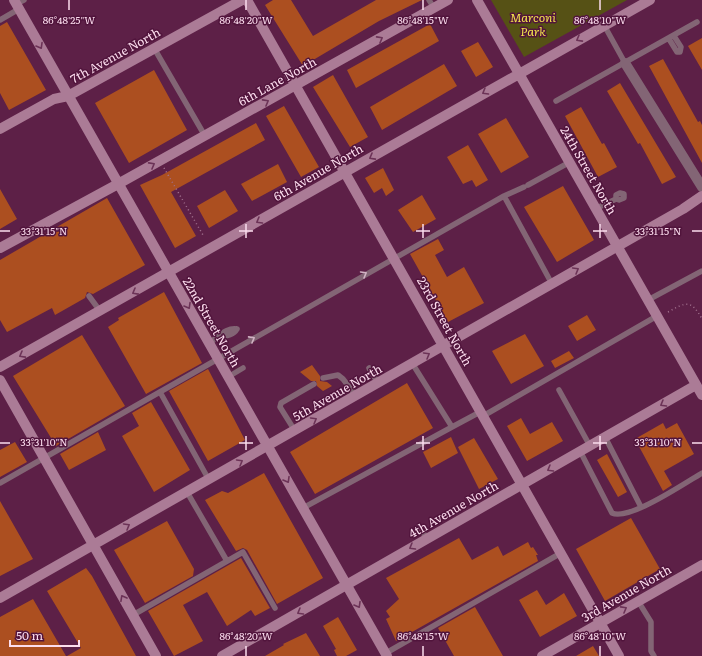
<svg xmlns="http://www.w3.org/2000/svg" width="702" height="656" font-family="Literata,serif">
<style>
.green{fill:#565115}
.building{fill:#ac4f20}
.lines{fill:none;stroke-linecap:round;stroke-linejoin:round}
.path{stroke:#a2728f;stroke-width:1.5;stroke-dasharray:1 3;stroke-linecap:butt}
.lane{stroke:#836575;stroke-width:5.5}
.street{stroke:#836575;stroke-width:10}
.secondary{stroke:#ab7b96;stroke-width:10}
.oneway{stroke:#6c3357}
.oneway2{stroke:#d2b3c4}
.ticks{fill:none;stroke:#fcddee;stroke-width:1.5}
.labels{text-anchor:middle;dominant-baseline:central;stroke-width:3;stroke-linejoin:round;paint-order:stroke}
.park-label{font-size:12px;font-style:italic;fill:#f1e34c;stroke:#51143c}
.street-label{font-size:12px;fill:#fcddee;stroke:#51143c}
.ticks-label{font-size:10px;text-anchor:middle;fill:#fcddee;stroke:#51143c;stroke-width:3;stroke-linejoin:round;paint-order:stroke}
</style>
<rect width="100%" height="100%" fill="#5d2047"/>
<path class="green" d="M491,0H627L524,57Z"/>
<path class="building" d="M273,0H291L313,36L376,0H422L379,21L303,66L265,5Z
M7,22L46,90L9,110L0,93V26Z
M430,24L439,41L356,88L347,70Z
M702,38V70L688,46Z
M478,42L493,67L476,77L461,51Z
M663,59L698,122L700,121L702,125V163L649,66Z
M444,64L457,86L382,130L370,107Z
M154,70L187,130L129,163L95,103Z
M333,75L368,137L350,147L313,87Z
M620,83L676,177L662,184L640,143L638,144L607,91Z
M284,106L319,167L301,177L266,116Z
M581,107L602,144L604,143L617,167L598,177L565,116Z
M506,118L529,157L501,173L478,134Z
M256,123L265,140L171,192L196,236L175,248L140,185L162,175Z
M468,145L488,180L476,187L472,180L463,184L447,157Z
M278,164L287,182L252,201L241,184Z
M383,168L394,190L386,196L382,188L374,193L365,178Z
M563,186L594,240L557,262L524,207Z
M0,189L17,219L0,229Z
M225,190L238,211L209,228L197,206Z
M422,195L436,219L413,232L398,210Z
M107,198L145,265L93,294L87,292L85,298L55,315L52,308L7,332L0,320V260Z
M438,239L444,250L435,255L447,277L464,267L484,303L448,322L410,254Z
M164,292L202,363L146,394L108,327L119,320L118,318Z
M587,315L596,330L577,341L568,326Z
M525,334L544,366L511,384L492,351Z
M82,335L125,406L56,446L13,376Z
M569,351L574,358L555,368L551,361Z
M312,365L320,376V381L327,382L332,386L323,391L317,386L316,381H311L300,372Z
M208,369L245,440L208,461L169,391Z
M407,383L433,428L315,494L290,452Z
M151,402L190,470L154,492L122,436L139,426L132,413Z
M521,418L530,434L552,422L563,441L527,461L507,426Z
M663,423L666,429L677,423L694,454L664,471L672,485L663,491L635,439Z
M98,432L106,450L69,470L60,454Z
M451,437L458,453L431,468L423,452Z
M474,438L498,479L479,489L458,447Z
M15,442L27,462L0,477V450Z
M607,454L627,492L618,497L597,460Z
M264,473L323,578L277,604L247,550L243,548L236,551L205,500L222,491L228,493Z
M0,501L33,559L0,576Z
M631,518L660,569L605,601L576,549Z
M167,521L194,569L193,576L145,603L114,550Z
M459,538L472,560L498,546L503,556L528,542L531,548L533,547L538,555H536L538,561L396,641L386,619L390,617L386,611L399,599L386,578Z
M241,558L270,608L255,616L251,610L227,626L207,592L183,605L203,641L174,656L148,611Z
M86,568L92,576L136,656H67L81,648L47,591Z
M537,590L546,605L564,593L577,616L540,637L519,600Z
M33,599L66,656H0V617Z
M475,607L503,656H454L438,628Z
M338,617L357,650L346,656H337L334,650L336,649L323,626Z
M306,633L320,656H265L284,645L283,644Z
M593,646L599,656H576Z"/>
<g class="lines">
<path class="path" d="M164,168L203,235
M668,312C686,302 691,299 702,319"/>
<path class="lane" d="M429,0L434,8
M16,4L24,0
M0,20L19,9
M604,25L625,63
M669,39L677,52H680L681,47L674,36
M154,48L205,136
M556,101L697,22
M528,185L570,162
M620,193L624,194V198L619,200L616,199V195Z
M504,196L524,187
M597,208L616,199
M89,296L100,311
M648,300L702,271
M220,336C227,337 234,334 237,329
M209,343C218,338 226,327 237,329
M369,368L378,383
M228,377L243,368
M323,378L338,375L343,379L356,396
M559,390L590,446
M160,392L209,480
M483,416L657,316
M452,427L480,412
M295,431L280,407L281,403L314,384
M605,437L641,507
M580,451L612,513C629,521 685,483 702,473
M0,483L504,196L552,284
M187,492L227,561
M303,508L452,427L412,363
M419,526L427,539
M638,601L651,622V651L654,656
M133,615L243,552L275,608
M386,653L561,553"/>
<path class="street" d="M625,63L702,187"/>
<path class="secondary" d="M14,0L387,656
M247,0L619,656
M477,0L702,395
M0,129L54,99L68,96L242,0
M0,248L118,184L448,0
M0,367L650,0
M0,380L156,656
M0,598L683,209L702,196
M222,656L696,385
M542,656L702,565"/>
</g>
<defs><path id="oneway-chevron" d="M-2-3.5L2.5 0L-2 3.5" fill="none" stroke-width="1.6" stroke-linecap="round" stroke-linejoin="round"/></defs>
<g class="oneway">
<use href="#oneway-chevron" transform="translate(380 39) rotate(-29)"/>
<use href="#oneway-chevron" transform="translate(579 39) rotate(151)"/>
<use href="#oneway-chevron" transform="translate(40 46) rotate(60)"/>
<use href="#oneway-chevron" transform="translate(485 92) rotate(150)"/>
<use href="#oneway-chevron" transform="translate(266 102) rotate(-29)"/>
<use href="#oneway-chevron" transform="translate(372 157) rotate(151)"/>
<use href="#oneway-chevron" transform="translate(152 165) rotate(-29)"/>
<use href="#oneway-chevron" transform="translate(259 221) rotate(150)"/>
<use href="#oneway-chevron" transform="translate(576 270) rotate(-30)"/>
<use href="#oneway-chevron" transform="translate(135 292) rotate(151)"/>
<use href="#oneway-chevron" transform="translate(188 306) rotate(60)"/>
<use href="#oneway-chevron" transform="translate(22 355) rotate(151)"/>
<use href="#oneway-chevron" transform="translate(427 355) rotate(-30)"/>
<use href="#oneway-chevron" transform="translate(663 404) rotate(150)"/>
<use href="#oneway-chevron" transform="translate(314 420) rotate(-30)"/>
<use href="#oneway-chevron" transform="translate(240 462) rotate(-30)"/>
<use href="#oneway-chevron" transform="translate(550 469) rotate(150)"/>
<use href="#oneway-chevron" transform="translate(287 480) rotate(60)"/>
<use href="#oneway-chevron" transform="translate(127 526) rotate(-30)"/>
<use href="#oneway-chevron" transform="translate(412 547) rotate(150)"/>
<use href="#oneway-chevron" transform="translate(123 598) rotate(-119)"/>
<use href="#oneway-chevron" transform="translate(358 605) rotate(60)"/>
<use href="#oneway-chevron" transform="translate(624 609) rotate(-29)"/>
<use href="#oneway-chevron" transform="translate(300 612) rotate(150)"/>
</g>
<g class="oneway2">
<use href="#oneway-chevron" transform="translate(364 274) rotate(-30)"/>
<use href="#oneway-chevron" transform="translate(252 339) rotate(-29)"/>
</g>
<path class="ticks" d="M69,0V10M246,0V10M423,0V10M600,0V10M246,224V238M423,224V238M600,224V238M0,231H10M239,231H253M416,231H430M593,231H607M692,231H702M246,436V450M423,436V450M600,436V450M0,443H10M239,443H253M416,443H430M593,443H607M692,443H702M246,646V656M423,646V656M600,646V656"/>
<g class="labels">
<g class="park-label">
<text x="533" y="17">Marconi<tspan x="533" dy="14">Park</tspan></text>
</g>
<g class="street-label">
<text transform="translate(115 55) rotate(-29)">7th Avenue North</text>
<text transform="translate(277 81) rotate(-29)">6th Lane North</text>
<text transform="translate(589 170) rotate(60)">24th Street North</text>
<text transform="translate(318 172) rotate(-30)">6th Avenue North</text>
<text transform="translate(445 321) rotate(61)">23rd Street North</text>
<text transform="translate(212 322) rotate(60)">22nd Street North</text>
<text transform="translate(337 392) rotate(-30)">5th Avenue North</text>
<text transform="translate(453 509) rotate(-30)">4th Avenue North</text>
<text transform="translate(626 593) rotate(-30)">3rd Avenue North</text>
</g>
</g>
<g class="ticks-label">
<text x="69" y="24">86°48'25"W</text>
<text x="246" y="24">86°48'20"W</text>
<text x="423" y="24">86°48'15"W</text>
<text x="600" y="24">86°48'10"W</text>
<text x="44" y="235">33°31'15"N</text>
<text x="658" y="235">33°31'15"N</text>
<text x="44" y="446">33°31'10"N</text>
<text x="658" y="446">33°31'10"N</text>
<text x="246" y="640">86°48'20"W</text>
<text x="423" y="640">86°48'15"W</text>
<text x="600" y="640">86°48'10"W</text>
</g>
<path d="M10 640v6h69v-6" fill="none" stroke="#fcddee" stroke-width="2"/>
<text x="16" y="640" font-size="12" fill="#fcddee" stroke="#51143c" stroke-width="3" paint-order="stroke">50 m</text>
</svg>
